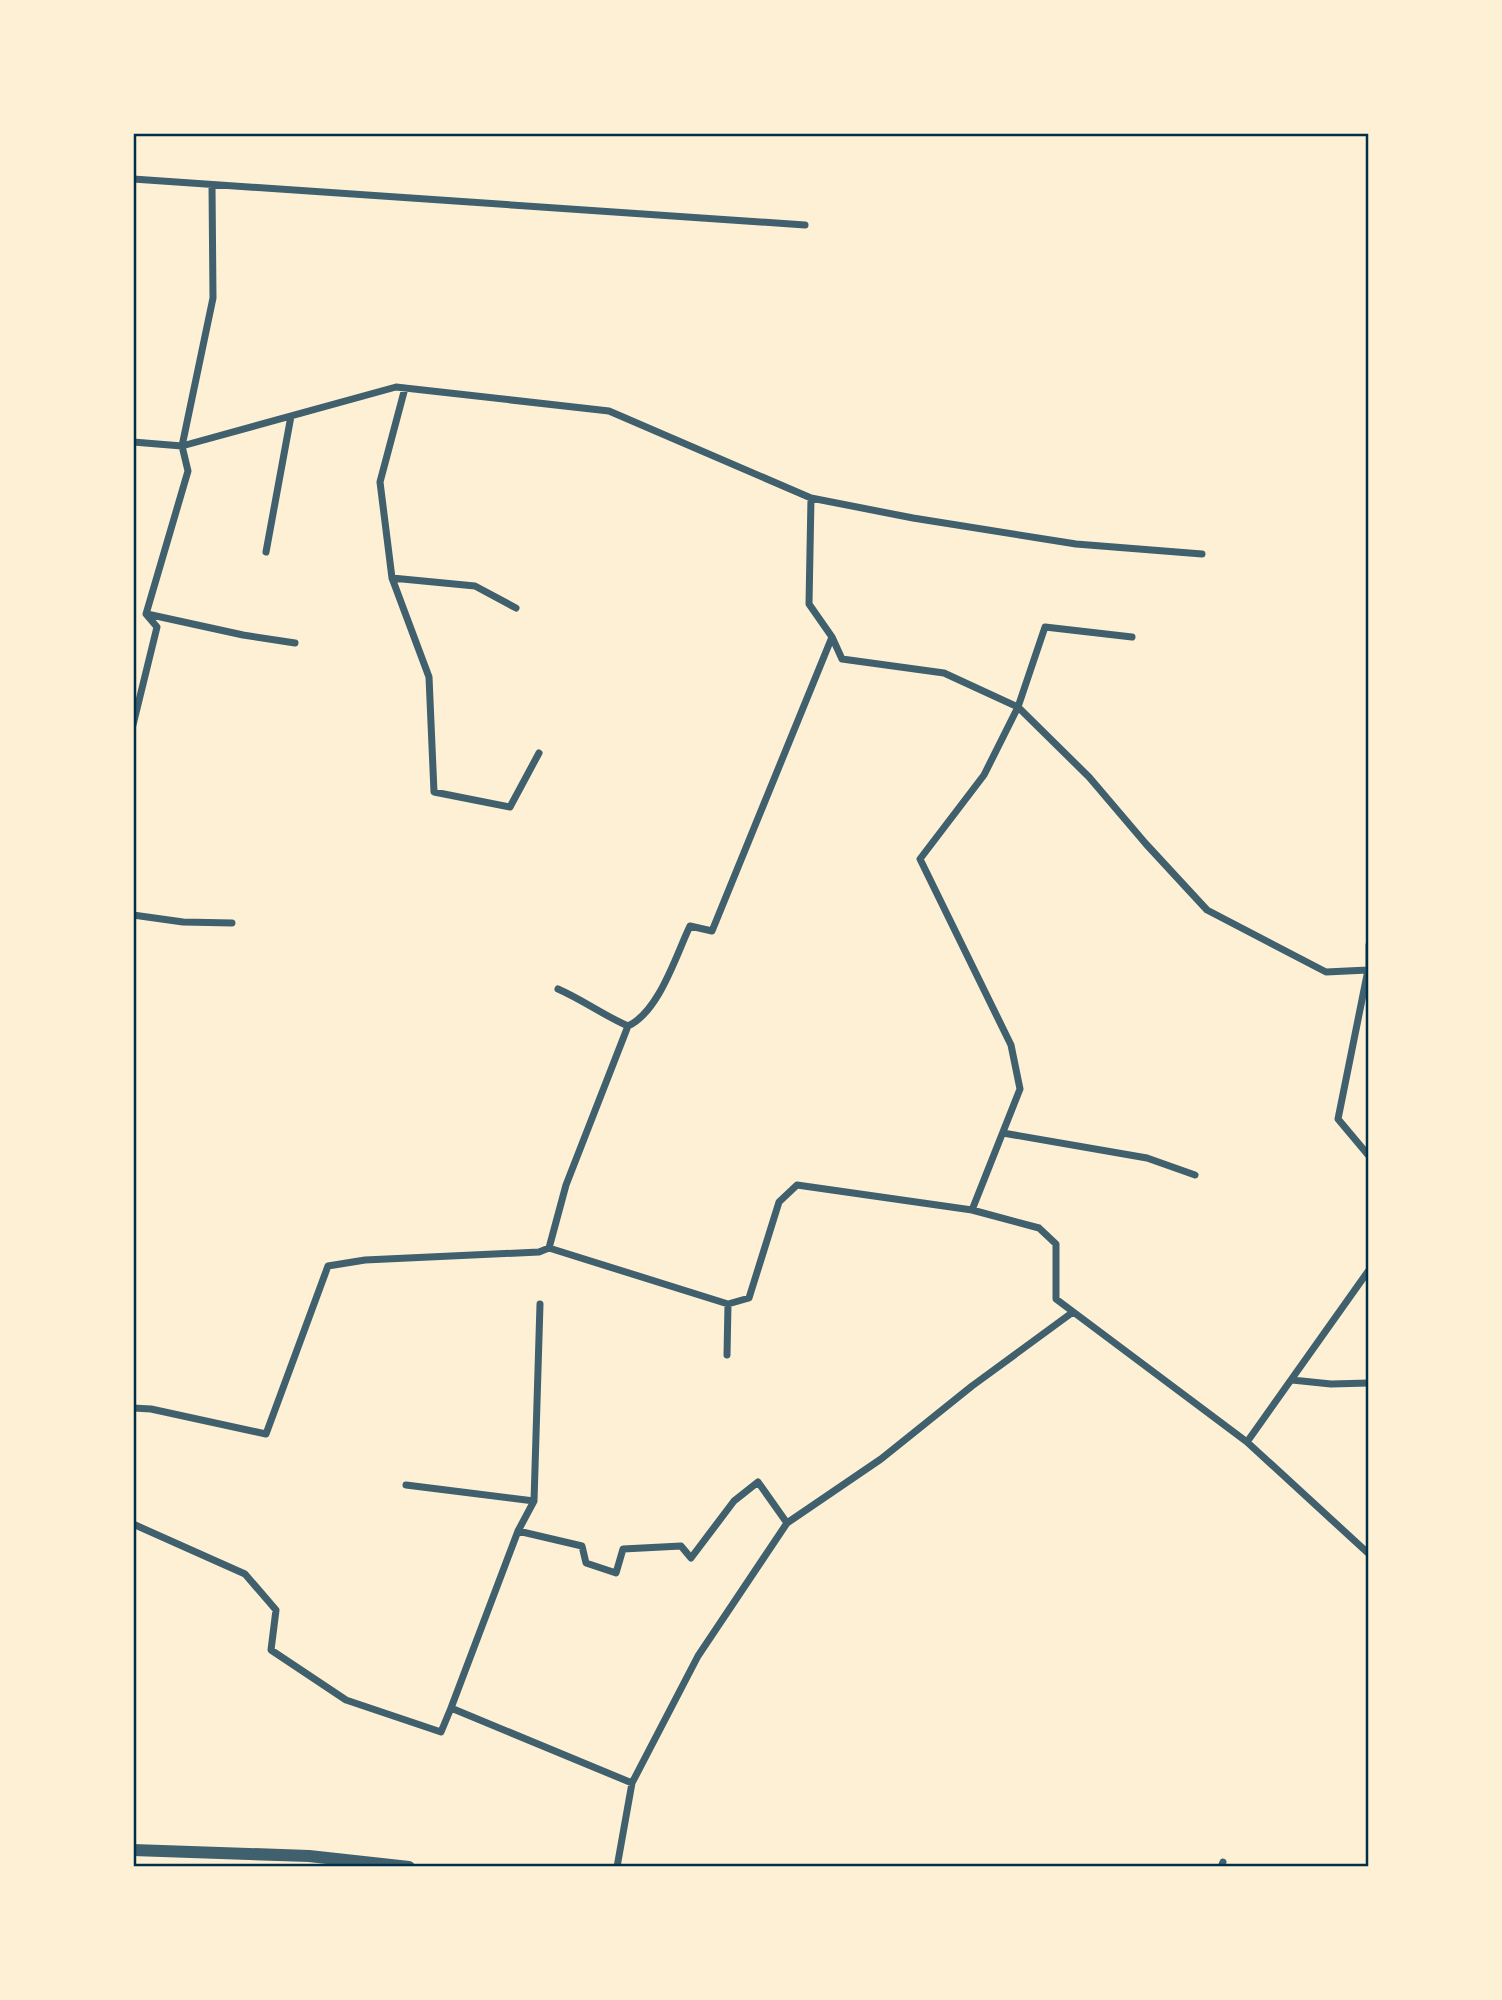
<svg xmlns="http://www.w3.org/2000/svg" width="1502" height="2000" font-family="'Sofia Sans Condensed',sans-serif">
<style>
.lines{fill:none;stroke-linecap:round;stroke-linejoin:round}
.minor{stroke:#3f606c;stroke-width:7}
.tertiary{stroke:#3f606c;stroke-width:12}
.neatline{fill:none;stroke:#003049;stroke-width:2.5}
</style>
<rect width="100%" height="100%" fill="#fdf0d5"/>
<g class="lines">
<path class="minor" d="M133,179L805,225
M212,185L213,298L182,446L396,387L609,411L811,498
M405,388L380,482L392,578L429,677L434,792L510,807L539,753
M133,442L182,446L188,471L146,614L157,627L133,725
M266,552L291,416
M392,578L475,586L516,608
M147,614L243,635L295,643
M832,637L809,604L811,498L913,518L1076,544L1202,554
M133,915L183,922L232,923
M1369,945V971
M558,989C583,1000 603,1015 628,1026
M1003,1133L1147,1158L1195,1175
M1369,1156L1338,1119L1368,970L1326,972L1207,910L1146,844L1089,777L1018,707L984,775L920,859L1011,1045L1020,1089L972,1210L1039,1228L1056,1244V1299L1247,1442L1369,1554
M972,1210L797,1185L779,1202L749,1298L728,1304L549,1248L566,1185L628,1026C659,1012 676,955 690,926L712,931L832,637L842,659L944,673L1018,707L1045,627L1132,637
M727,1355L728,1304
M1292,1380L1331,1384L1369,1383
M133,1408L151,1409L266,1434L328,1266L365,1260L539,1252L549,1248
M1247,1442L1369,1270
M406,1485L534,1501
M133,1524L245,1574L276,1610L271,1650L346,1700L441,1732L451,1708L632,1783
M518,1531L534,1501L540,1304
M451,1708L518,1531L582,1546L586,1563L616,1573L623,1549L681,1546L691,1558L734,1501L758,1482L787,1523
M617,1867L632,1783L698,1656L787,1523L881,1459L972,1386L1073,1312
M1221,1867L1223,1862"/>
<path class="tertiary" d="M133,1850L309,1856L409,1867"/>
</g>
<rect width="1502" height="2000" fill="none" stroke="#fdf0d5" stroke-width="270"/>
<rect x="135" y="135" width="1232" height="1730" class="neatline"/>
</svg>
